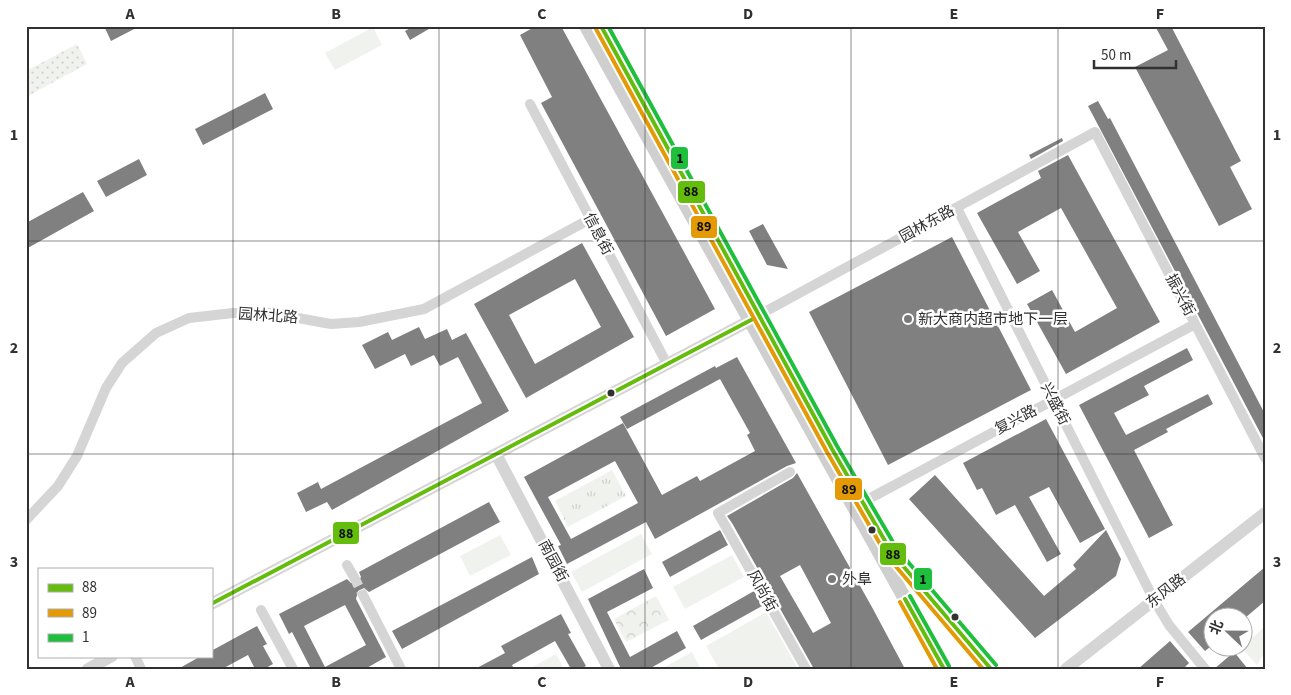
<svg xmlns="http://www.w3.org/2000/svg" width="1291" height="695" font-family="'Source Sans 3','Noto Sans SC',sans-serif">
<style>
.grass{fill:url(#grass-tufts)}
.forest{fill:url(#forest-crowns)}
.park{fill:#f0f3ed}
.garden{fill:url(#garden-dots)}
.building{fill:#808080;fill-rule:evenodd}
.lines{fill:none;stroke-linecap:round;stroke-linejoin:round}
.minor-tunnel{stroke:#d6d6d6;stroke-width:10;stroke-dasharray:10 5;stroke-linecap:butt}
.minor{stroke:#d5d5d5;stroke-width:10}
.tertiary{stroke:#d5d5d5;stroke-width:12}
.secondary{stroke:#cfcfcf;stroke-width:14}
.bus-1-casing{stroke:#fff;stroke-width:8}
.bus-2-casing{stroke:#fff;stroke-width:8}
.bus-3-casing{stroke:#fff;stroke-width:8}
.bus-1{stroke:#64bc0c;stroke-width:4}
.bus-2{stroke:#e39a05;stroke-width:4}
.bus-3{stroke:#1dbf3d;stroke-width:4}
.grid{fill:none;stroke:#313131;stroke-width:1;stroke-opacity:0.55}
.poi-dot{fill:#797979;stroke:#fff;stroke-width:2}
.bus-dot{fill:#313131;stroke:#fff;stroke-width:2}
.labels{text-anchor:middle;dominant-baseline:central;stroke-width:5;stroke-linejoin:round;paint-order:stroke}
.street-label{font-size:15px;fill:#313131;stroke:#fff}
.poi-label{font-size:15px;fill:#313131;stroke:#fff;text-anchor:start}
.line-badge{stroke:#fff;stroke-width:2}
.pale-badge-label{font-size:14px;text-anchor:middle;font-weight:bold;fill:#111}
.neatline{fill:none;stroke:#313131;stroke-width:2}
.grid-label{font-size:16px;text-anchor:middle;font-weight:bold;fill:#313131}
</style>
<defs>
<pattern id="grass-tufts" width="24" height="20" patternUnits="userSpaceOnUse" patternTransform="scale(1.25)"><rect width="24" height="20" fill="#f0f3ed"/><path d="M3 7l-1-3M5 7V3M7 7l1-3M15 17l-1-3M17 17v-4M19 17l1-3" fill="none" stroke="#ced1cc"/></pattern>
<pattern id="forest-crowns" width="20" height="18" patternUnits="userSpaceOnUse" patternTransform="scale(1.25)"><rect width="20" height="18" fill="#f0f3ed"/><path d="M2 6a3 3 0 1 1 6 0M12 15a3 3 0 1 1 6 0" fill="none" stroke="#ced1cc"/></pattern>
<pattern id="garden-dots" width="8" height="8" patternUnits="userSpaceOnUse" patternTransform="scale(1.25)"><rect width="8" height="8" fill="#f0f3ed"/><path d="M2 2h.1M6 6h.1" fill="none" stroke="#ced1cc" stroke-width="1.8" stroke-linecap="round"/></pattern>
</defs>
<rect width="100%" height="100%" fill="#fff"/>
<path class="grass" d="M612,470L626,496L568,527L555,501Z"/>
<path class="forest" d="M656,596L669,620L626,642L614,619Z"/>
<path class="park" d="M373,27L382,45L335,70L325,53Z
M641,534L652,554L582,592L571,572Z
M500,535L511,555L470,576L460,556Z
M732,555L744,577L685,609L673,587Z
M766,612L798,669H719L706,646Z
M1265,626V652L1257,665L1241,648Z
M692,652L701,669H661Z
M556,654L564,669H529Z"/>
<path class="garden" d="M77,44L87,64L26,97V71Z"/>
<path class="building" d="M104,26H140L111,41Z
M414,26H434L410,40L405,31Z
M536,26H561L715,309L666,336L541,103L552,97L520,35Z
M1155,26H1171L1241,161L1230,167L1252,209L1219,226L1135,67L1168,50Z
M265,93L273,109L203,145L195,129Z
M1098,101L1108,119L1110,118L1265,414V442L1088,106Z
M1062,138L1063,141L1031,159L1029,155Z
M1068,155L1160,322L1066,374L1027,304L1052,290L1075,332L1117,308L1061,208L1018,232L1040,271L1017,284L977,213L1041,178L1038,171Z
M139,159L147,175L106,197L97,181Z
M83,192L94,211L26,249V223Z
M763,224L788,269L767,265L749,231Z
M952,237L1031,390L888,465L809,312Z
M582,243L634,337L526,398L474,304ZM575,279L601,327L535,364L509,315Z
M419,327L425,339L447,329L452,340L466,333L509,411L332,510L327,502L306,512L297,493L318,482L321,489L482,403L458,357L440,366L434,355L411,366L405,354L375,369L362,345L388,332L392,340Z
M1187,348L1193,360L1144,386L1149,395L1114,413L1126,435L1208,394L1213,404L1166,429L1168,432L1134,450L1173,525L1149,538L1079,405Z
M737,357L796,463L787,466L655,539L646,522L567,564L558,546L561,545L524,477L623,423L662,495L697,476L700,481L755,451L747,435L750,433L720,379L627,429L620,417L715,366L716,368ZM615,461L638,503L571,539L548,497Z
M1046,419L1105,529L1080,543L1049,487L1029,497L1061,554L1047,562L1015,505L996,515L982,488L977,490L963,463Z
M797,473L873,609L905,669H814L732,523L727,516L793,478ZM800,565L831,623L813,633L780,576Z
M935,475L1044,596L1076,569L1073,565L1106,530L1121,559L1116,576L1035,638L909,499Z
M489,502L500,522L369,592L364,588L358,591L356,599L386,657L365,669H311L292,632L289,634L279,614L347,579L351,583H357L361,577L359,572ZM345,605L366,645L325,667L304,626Z
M720,530L728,545L670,577L662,562Z
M532,557L539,574L402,649L392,631Z
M1265,567V601L1245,618H1214V644L1205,651L1188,632Z
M644,569L653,588L607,612L630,657L677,631L686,648L649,669H621L588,599Z
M754,591L762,606L701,640L693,626Z
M561,614L571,633L568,634L586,666L580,669H571L555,641L512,665L514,669H475L505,653L501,646Z
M257,626L267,644L263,646L273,664L264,669H255L248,655L222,669H178L201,656H211V651Z
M1170,641L1189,663L1183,669H1138Z
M1234,652L1248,669H1214Z"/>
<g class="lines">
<path class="minor-tunnel" d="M354,577L363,595"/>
<path class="minor" d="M530,104L667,364
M957,208L1154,600L1169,625L1205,669
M759,315L1095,132L1265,458
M790,472L718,513L806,669
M863,502L1195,324
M26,520L58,486L77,456L106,388L122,363L156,333L189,318L233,313H270L331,324L359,322L424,309L590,219
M347,565L354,577
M363,595L401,669
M261,610L293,669
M135,656L141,669"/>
<path class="tertiary" d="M496,454L609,669
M892,553L991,669
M211,604L751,320
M88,669L112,656
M1066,669L1265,513"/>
<path class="secondary" d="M586,26L944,669
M601,26L814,416
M826,437L892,553"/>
<g class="bus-1-casing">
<path id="bus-1" d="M601,26L832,449L892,553L991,669
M905,599L944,669
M211,604L751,320"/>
</g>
<g class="bus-2-casing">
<path id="bus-2" d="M596,29L827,452L887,556L983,669
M900,602L937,669"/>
</g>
<g class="bus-3-casing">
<path id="bus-3" d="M608,26L837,446L897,549L996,665
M910,596L949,666"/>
</g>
<use href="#bus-1" class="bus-1"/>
<use href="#bus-2" class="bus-2"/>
<use href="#bus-3" class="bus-3"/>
</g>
<path class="grid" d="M233,26V669M439,26V669M645,26V669M851,26V669M1058,26V669M26,241H1265M26,454H1265"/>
<g class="poi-dot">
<circle cx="908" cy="319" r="5"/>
<circle cx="832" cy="579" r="5"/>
</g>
<g class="bus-dot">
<circle cx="611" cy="393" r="4.5"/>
<circle cx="872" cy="530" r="4.5"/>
<circle cx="955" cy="617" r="4.5"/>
</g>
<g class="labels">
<g class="street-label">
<text transform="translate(927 224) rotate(-29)">园林东路</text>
<text transform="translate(598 234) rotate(62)">信息街</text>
<text transform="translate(1180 295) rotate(62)">振兴街</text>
<text transform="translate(268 316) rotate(4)">园林北路</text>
<text transform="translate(1055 404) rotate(63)">兴盛街</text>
<text transform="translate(1016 420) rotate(-28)">复兴路</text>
<text transform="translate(553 561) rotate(62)">南园街</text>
<text transform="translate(762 591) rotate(61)">风尚街</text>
<text transform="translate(1166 591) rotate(-38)">东风路</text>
</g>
<g class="poi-label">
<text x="918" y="319">新大商内超市地下一层</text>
<text x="842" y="579">外阜</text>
</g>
</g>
<g class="line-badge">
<rect x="670" y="146" width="19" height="24" rx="5" fill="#1dbf3d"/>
<rect x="677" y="180" width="29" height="24" rx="5" fill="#64bc0c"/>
<rect x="690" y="215" width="28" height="24" rx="5" fill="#e39a05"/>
<rect x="834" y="477" width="29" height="24" rx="5" fill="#e39a05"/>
<rect x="332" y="521" width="28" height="24" rx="5" fill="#64bc0c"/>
<rect x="879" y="542" width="28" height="24" rx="5" fill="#64bc0c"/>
<rect x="913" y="567" width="20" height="24" rx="5" fill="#1dbf3d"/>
</g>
<g class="pale-badge-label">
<text x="680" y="163">1</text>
<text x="691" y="196">88</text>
<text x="704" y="231">89</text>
<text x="849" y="494">89</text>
<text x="346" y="538">88</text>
<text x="893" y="559">88</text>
<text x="923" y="584">1</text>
</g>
<rect width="1291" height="695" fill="none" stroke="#ffffff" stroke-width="55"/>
<rect x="38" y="568" width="175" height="90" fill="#ffffff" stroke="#adadad"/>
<rect x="48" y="584" width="25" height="8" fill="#64bc0c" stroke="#adadad"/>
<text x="82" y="592" font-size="15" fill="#313131">88</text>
<rect x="48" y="609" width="25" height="8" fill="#e39a05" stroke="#adadad"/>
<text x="82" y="618" font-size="15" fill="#313131">89</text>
<rect x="48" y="634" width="25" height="8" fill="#1dbf3d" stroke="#adadad"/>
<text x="82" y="642" font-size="15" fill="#313131">1</text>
<g transform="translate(1228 632) rotate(292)"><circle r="24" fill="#ffffff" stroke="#adadad"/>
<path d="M0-4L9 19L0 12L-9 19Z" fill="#797979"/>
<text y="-8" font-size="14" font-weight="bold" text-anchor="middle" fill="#313131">北</text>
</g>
<path d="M1094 60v8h82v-8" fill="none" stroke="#313131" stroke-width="2.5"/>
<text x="1101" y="60" font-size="15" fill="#313131" stroke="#ffffff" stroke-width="4" paint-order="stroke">50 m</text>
<rect x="28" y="28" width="1236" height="640" class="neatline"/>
<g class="grid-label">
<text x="130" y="19">A</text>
<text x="336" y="19">B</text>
<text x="542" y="19">C</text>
<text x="748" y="19">D</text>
<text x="954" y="19">E</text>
<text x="1160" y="19">F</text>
<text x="14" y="140">1</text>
<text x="1277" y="140">1</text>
<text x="14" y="353">2</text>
<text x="1277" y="353">2</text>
<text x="14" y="567">3</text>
<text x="1277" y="567">3</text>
<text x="130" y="687">A</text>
<text x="336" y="687">B</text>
<text x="542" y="687">C</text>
<text x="748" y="687">D</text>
<text x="954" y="687">E</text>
<text x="1160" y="687">F</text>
</g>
</svg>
